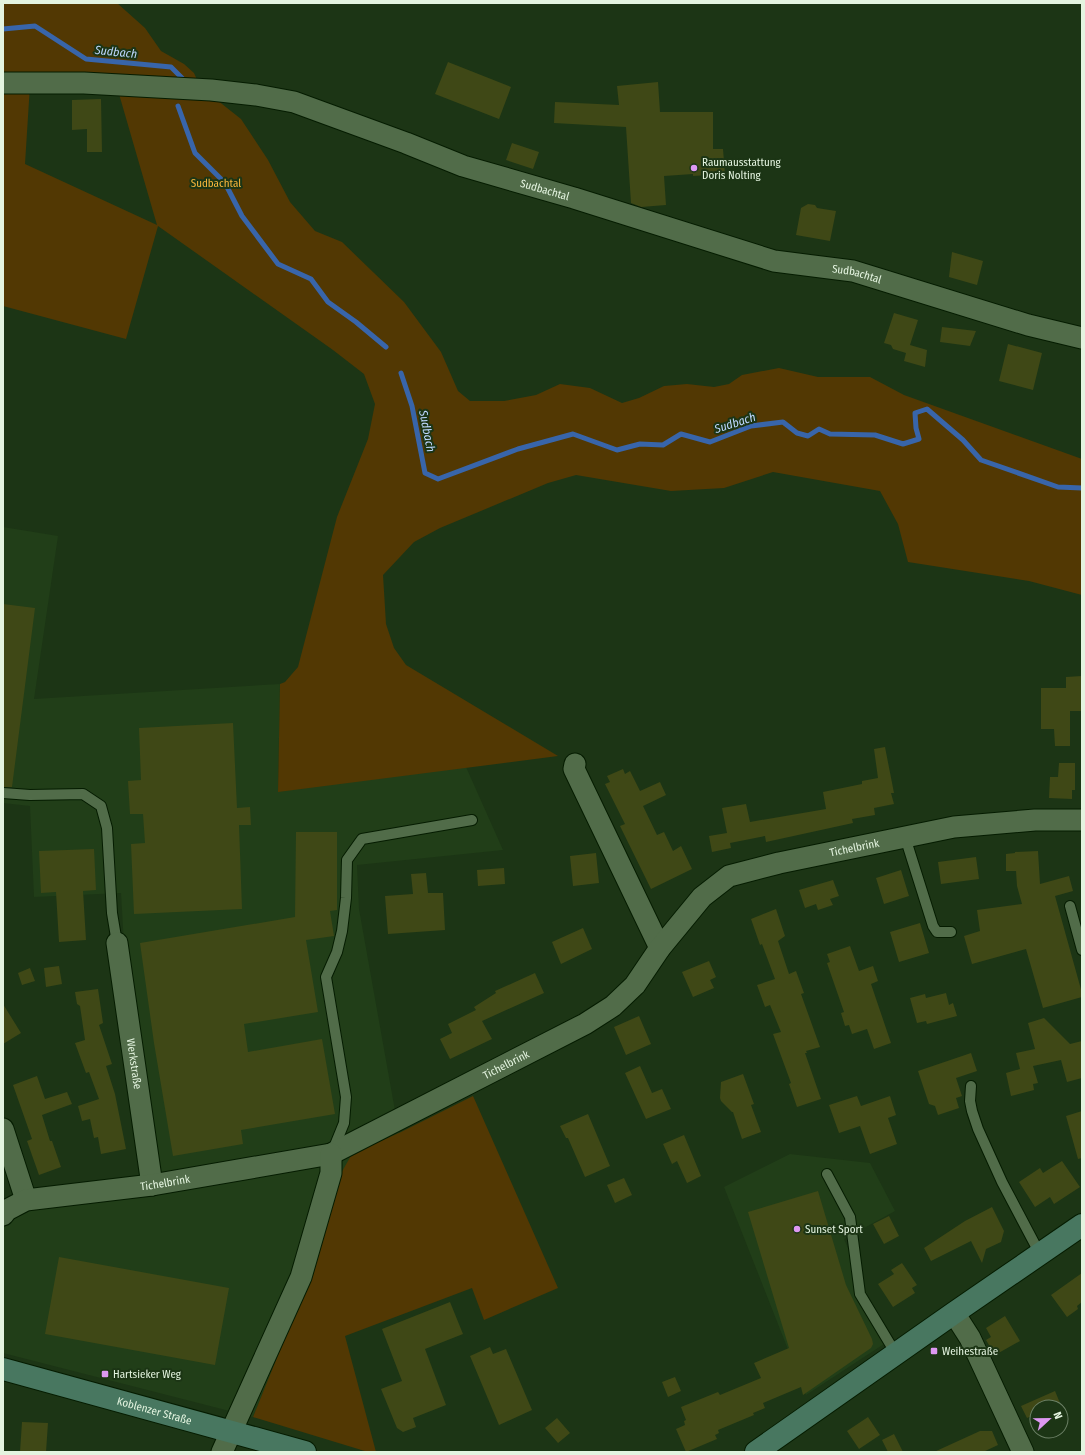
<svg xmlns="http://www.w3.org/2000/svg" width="1085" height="1455" font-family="'Fira Sans Condensed',sans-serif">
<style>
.built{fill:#213e18}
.green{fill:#523803;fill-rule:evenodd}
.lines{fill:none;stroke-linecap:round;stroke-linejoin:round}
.stream{stroke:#3865aa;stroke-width:5}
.building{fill:#3f4816}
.service-casing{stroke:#051c00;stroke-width:12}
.minor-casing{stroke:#051c00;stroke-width:23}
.secondary-casing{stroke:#051c00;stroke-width:24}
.service{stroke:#516c49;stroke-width:10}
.minor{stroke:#516c49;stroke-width:21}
.secondary{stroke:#487760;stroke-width:22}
.poi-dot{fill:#de98f2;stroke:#1c3515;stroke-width:1.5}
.labels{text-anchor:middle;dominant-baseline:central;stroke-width:4;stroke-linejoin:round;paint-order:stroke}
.poi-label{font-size:11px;fill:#e4f4e0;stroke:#1c3515;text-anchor:start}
.park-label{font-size:11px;fill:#f7b53b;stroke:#1c3515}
.street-label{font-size:11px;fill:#e4f4e0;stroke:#1c3515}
.water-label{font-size:12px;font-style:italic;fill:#bfd8ff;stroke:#1c3515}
</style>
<rect width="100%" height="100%" fill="#1c3515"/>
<path class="built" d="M3,527L58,536L34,699L280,684L278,791L466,767L503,850L357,865L359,909L399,1133L352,1154L308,1281L253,1417L3,1353V1227L7,1222L32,1210L161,1193L124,945L121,893L34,897L30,806L3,803Z
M790,1154L870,1163L895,1211L844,1239L887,1342L806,1395L724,1187Z"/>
<path class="green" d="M3,3H117L145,28L161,51L184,64L194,73L199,84L217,100L241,119L268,160L290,202L315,231L342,242L404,302L441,352L458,391L470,401H504L536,395L560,384L590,388L622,403L639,398L664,386L687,384L714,387L729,384L742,375L779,368L818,377H870L904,395L1082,459V595L1029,581L908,562L898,524L880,491L773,472L724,488L671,491L576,475L548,483L440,528L414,542L383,575L386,624L394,648L406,665L558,756L278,792L280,684L285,682L298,667L337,517L368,439L375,404L364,374L333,350L158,226L126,339L3,306ZM30,85L119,94L157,225L25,164Z
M473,1096L558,1288L484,1320L472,1288L345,1336L376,1452H368L253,1417L308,1281L340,1175L352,1154L401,1132Z"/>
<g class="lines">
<path class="stream" d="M3,29L35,26L86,59L171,67L183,79
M178,106L195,153L225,183L242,216L278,264L311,279L328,302L356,322L386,347
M401,373L412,406L425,473L438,479L518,449L573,434L617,450L640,444L663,445L681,434L710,442L751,426L783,422L797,433L808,436L819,429L830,434L875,435L903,444L919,439L916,428L915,413L927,409L963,440L981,460L1058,487L1082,488"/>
</g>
<path class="building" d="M448,62L511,87L499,119L435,94Z
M658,82L660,112H713V149H723L725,174L693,176V174L664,176L666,205L641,207L631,203L626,127L554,123L555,102L619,105L617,86Z
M101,99L102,152H87V129L72,130V100Z
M512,143L539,152L533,169L506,160Z
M808,204L815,205L817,208L836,211L830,241L796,235L801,208Z
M952,252L983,261L977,285L949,277Z
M894,313L918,320L910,345L927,350L925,367L904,361L906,353L893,349L891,345L884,343Z
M942,327L976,331L970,346L940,342Z
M1008,344L1042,353L1033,390L999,381Z
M3,604L35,608L12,787H3Z
M1082,676V711H1070V746H1055L1054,729H1041V688H1066V677Z
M233,723L237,808L250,807L251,825H239L242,909L134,914L131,844L145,843L143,814H130L128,781L141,780L139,728Z
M885,747L894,793H891L894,804L874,808L875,815L852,819L853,823L766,842L765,836L730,843L731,848L712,852L709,836L727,833L722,808L746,804L750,822L826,809L823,792L862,784V781L878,778L874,749Z
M1059,763H1075V790H1072V799L1049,798L1050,777H1058Z
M623,769L625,774L630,771L640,791L660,782L666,795L643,806L657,835L664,832L673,851L681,846L692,869L651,889L620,826L625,824L605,784L610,782L607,776Z
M296,832H337V910L330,911L334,936L306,940L318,1012L244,1024L248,1052L322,1039L335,1114L241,1130L243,1144L173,1156L154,1043L140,943L295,917Z
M94,849L96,890L83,891L86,940L59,942L56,892L41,893L39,851Z
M1038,851L1040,884L1069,876L1073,891L1055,896L1082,993V997L1043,1008L1026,949L972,964L964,936L980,931L977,910L1022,904L1017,886L1016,871H1006V854L1015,853V852Z
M596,853L599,883L573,886L570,856Z
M976,857L979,879L941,884L938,862Z
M504,868L505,884L478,886L477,870Z
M901,870L909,896L884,904L876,878Z
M426,873L428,893H443L445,930L388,934L385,896L413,894L411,874Z
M833,880L839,896L830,899L833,905L818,910L816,904L805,908L799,890Z
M776,909L785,936L778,941L789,974L796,971L804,993L801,994L820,1047L806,1051L807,1053H805L821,1099L797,1107L789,1084L791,1083L773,1034L781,1032L770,1005L765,1007L757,985L775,979L762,944L760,945L751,919Z
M920,923L929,953L899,962L890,932Z
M583,928L592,949L561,964L552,942Z
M850,946L859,971L873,966L878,981L871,984L891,1043L874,1049L867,1029L852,1034L849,1025L845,1026L841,1013L844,1012L827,963L830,962L827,954Z
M709,961L716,977L710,980L714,988L693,997L682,972Z
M59,966L62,984L46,987L44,968Z
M30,968L35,981L22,985L18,973Z
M535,973L544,993L482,1021L492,1039L450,1059L440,1039L452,1033L448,1024L476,1010L474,1007L496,993L495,991Z
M98,989L103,1023L99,1025L112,1064L106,1066L115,1094L126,1149L101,1154L98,1137L94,1138L90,1119L82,1121L78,1106L99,1099L89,1072L86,1073L75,1043L85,1040L80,1006L77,1004L75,992Z
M946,993L949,1005L953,1003L957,1016L927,1024L926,1021L917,1023L910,998L925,994L926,998Z
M3,1004L21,1033L3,1044Z
M639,1016L651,1044L626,1055L614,1027Z
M1044,1018L1070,1044L1082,1041V1078L1067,1082L1061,1060L1033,1066L1038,1083L1033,1084L1034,1090L1011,1096L1006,1073L1020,1069L1016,1053L1035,1049L1028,1023Z
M971,1053L977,1071L956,1078L962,1096L956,1098L959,1108L938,1115L935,1106L929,1104L918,1071Z
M640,1066L652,1093L662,1089L671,1109L646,1119L625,1073Z
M743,1074L754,1104L751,1105L761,1132L742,1139L733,1112H732L721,1101L720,1098L721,1082Z
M37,1076L45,1099L67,1092L72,1104L42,1115L50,1141H52L61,1167L39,1175L27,1141L32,1139L13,1085Z
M857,1096L861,1106L890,1096L896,1115L888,1118L897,1144L870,1154L860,1126L839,1133L829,1105Z
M1082,1111V1158L1078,1159L1066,1116Z
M588,1114L610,1166L585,1177L568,1138H566L560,1126Z
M684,1135L701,1176L687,1183L677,1161L672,1164L663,1144Z
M1062,1161L1080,1187L1054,1204L1050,1197L1035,1207L1019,1182L1040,1168L1043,1173Z
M624,1178L632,1195L615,1203L607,1185Z
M818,1191L846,1285L872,1339L873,1344L871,1348L803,1395L801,1387L763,1403L765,1408L753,1413L754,1415L718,1430L719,1433L715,1435L717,1439L686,1452L676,1429L685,1425L684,1421L686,1420L681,1407L718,1392L720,1395L761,1378L754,1363L789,1348L748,1212Z
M992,1207L1004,1231L1001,1242L986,1249L982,1263L971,1241L931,1261L924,1248L965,1221Z
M889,1216L899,1236L884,1244L873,1224Z
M59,1257L229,1288L215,1365L45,1334Z
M902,1263L917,1285L912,1288L915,1293L893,1307L878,1284L894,1274L891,1270Z
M1082,1273V1302L1077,1306L1078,1309L1067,1317L1051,1295Z
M450,1302L463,1334L425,1349L446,1405L413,1418L416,1427L403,1432L397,1428L381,1389L402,1381L382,1329Z
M1005,1316L1020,1341L995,1355L986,1340L991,1337L986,1328Z
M490,1347L493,1354L506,1349L532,1410L499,1425L470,1356Z
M675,1377L681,1391L668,1397L662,1382Z
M1055,1391L1060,1403L1052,1407H1037V1414L1027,1418L1021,1406Z
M868,1417L880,1435L859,1449L847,1431Z
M557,1418L570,1433L558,1443L545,1428Z
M22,1422L48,1423L46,1452H20Z
M980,1431H992L998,1445L983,1452H934Z
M894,1434L903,1452H888L882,1440Z"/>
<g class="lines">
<g class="service-casing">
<path id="service" d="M3,793L30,795L83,794L101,806L107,828L112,913L117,943
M905,837L933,926L937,932H951
M1070,906L1082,950
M971,1086L970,1101L972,1111L978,1129L1002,1182L1040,1254
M333,1150L344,1123L346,1097L326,977L337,952L342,931L346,898L347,860L362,839L472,820
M827,1174L850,1217L860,1294L896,1354"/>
</g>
<g class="minor-casing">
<g id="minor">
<path id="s1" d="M3,83H84L211,90L256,95L294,102L406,143L463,166L574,198L774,261L853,271L1028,325L1082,338"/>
<path d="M575,764L574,769L660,948"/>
<path id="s2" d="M117,943L152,1185"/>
<path d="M3,1129L26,1200"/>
<path id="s3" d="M3,1215L7,1210L26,1200L152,1185L331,1154L585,1024L613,1006L635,985L660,948L702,897L729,876L779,863L954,827L1035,820H1082"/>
<path d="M954,1313L970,1338L1023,1452"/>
<path d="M222,1452L301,1277L331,1173V1154"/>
</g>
</g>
<g class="secondary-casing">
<g id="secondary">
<path id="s4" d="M3,1369L305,1452"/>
<path d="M756,1452L954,1313L1082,1225"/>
</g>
</g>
<use href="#service" class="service"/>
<use href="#minor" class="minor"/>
<use href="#secondary" class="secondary"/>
</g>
<g class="poi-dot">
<circle cx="694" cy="168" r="4"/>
<circle cx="797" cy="1229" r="4"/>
<rect x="930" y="1347" width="8" height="8" rx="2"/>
<rect x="101" y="1370" width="8" height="8" rx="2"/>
</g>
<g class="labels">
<g class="poi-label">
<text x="702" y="162">Raumausstattung<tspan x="702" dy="13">Doris Nolting</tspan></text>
<text x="805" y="1229">Sunset Sport</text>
<text x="942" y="1351">Weihestraße</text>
<text x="113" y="1374">Hartsieker Weg</text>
</g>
<g class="park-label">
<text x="216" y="183">Sudbachtal</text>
</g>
<g class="street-label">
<text stroke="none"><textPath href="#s1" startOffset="558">Sudbachtal</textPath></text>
<text stroke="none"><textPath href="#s1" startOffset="882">Sudbachtal</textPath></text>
<text stroke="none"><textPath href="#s3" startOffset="959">Tichelbrink</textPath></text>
<text stroke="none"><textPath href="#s2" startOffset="122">Werkstraße</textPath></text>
<text stroke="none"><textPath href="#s3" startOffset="533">Tichelbrink</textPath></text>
<text stroke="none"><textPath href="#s3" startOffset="168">Tichelbrink</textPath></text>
<text stroke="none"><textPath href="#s4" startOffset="157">Koblenzer Straße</textPath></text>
</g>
<g class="water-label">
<text transform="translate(116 52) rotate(6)">Sudbach</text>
<text transform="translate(735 423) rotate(-18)">Sudbach</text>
<text transform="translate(427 431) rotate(79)">Sudbach</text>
</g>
</g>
<rect width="1085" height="1455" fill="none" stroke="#e4f4e0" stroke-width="8"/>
<g transform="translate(1049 1419) rotate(68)"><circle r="19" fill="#1c3515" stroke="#6c8166"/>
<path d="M0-3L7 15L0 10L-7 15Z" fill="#de98f2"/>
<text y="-6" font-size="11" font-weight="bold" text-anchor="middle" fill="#e4f4e0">N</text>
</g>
</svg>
